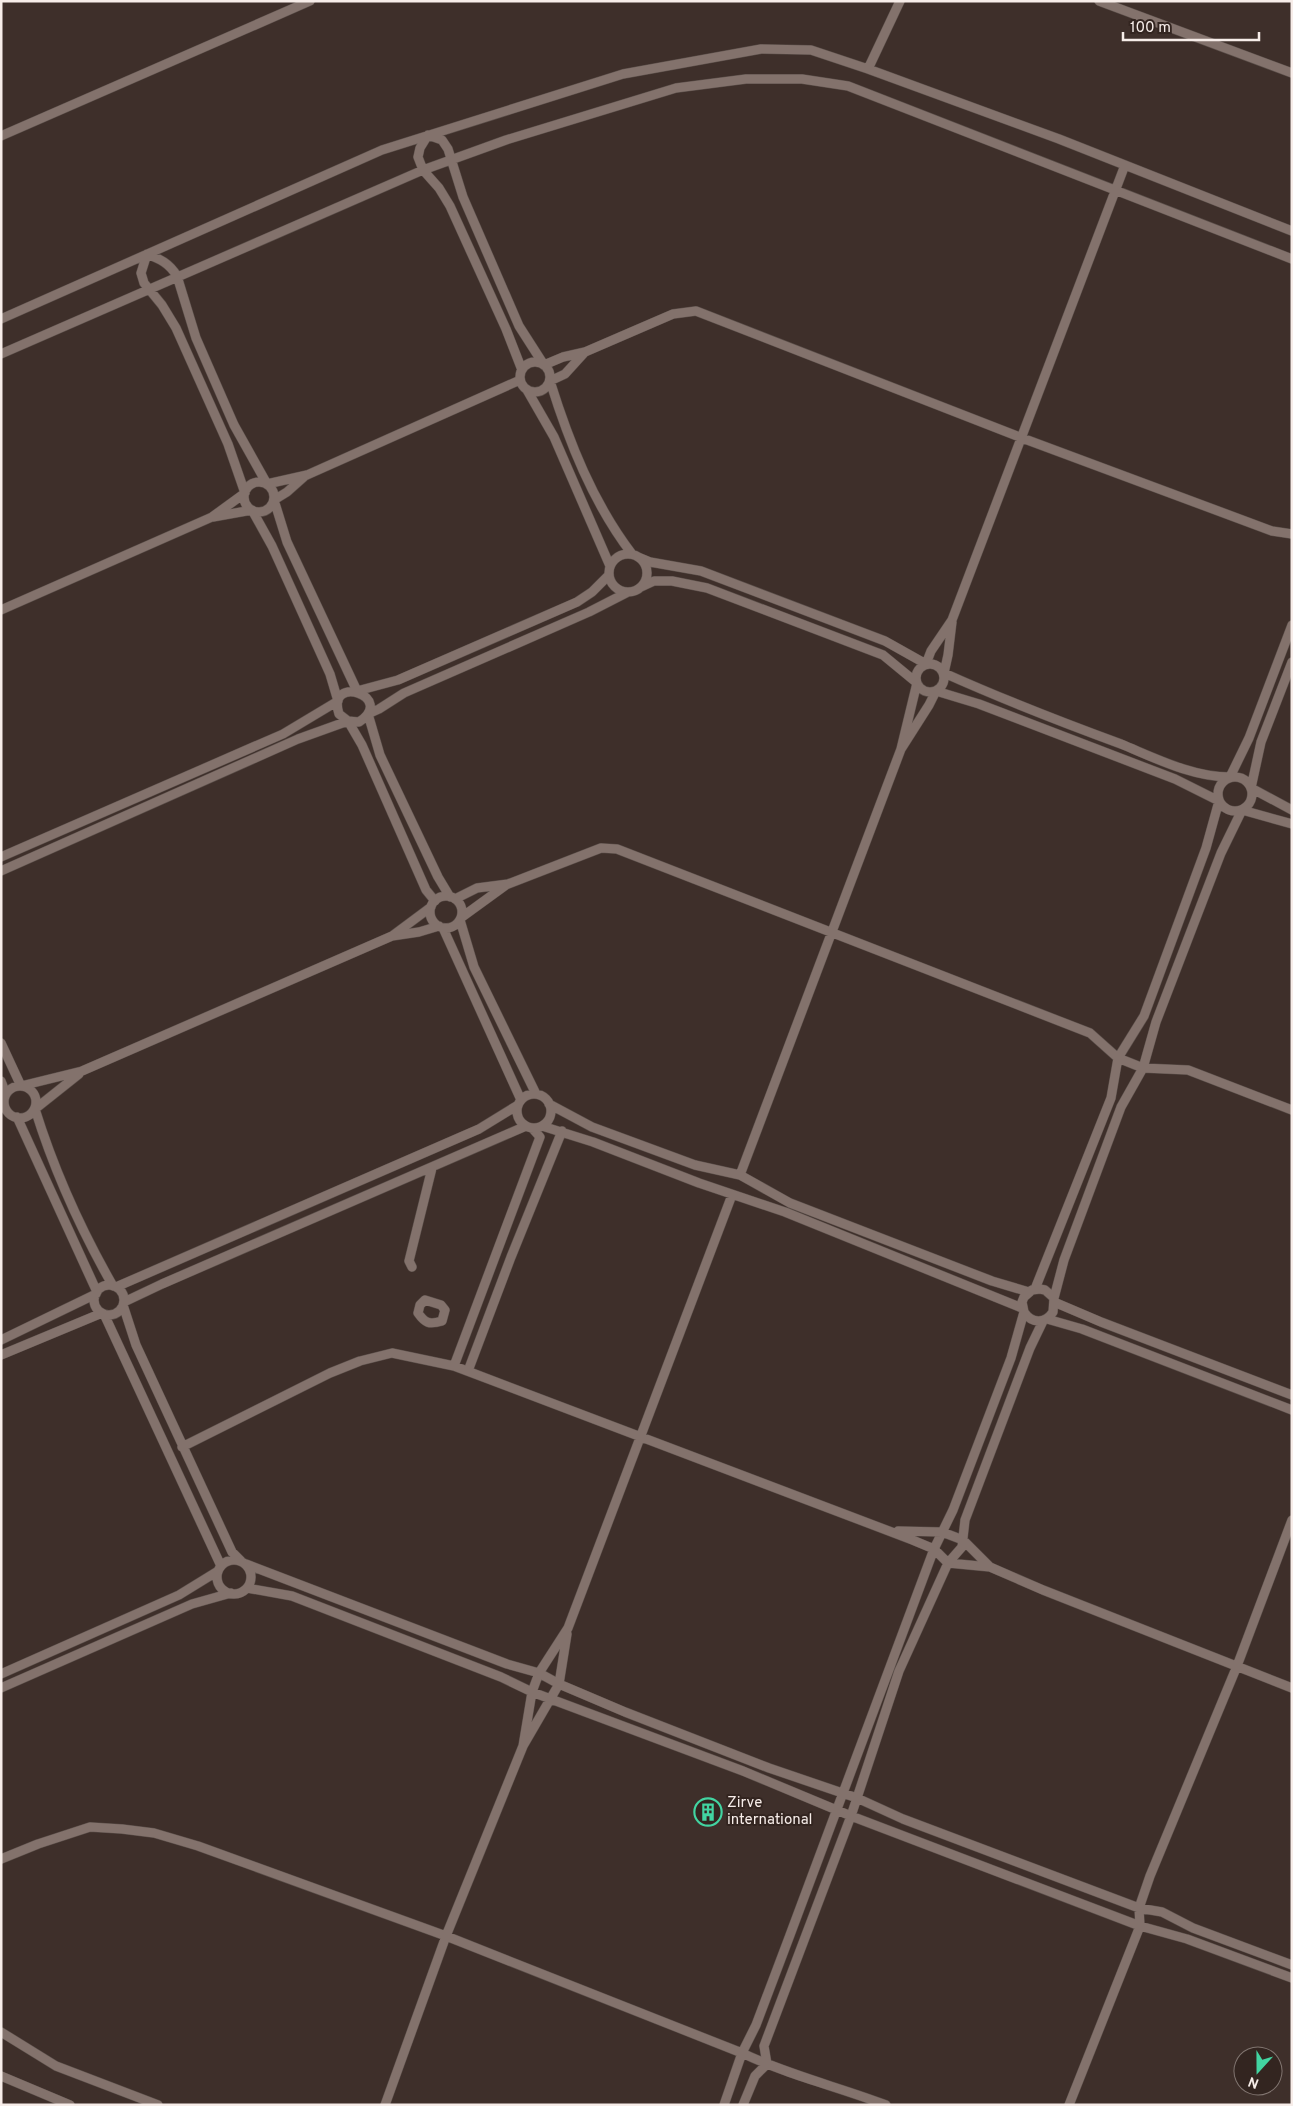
<svg xmlns="http://www.w3.org/2000/svg" width="1293" height="2106" font-family="Overpass,sans-serif">
<style>
.lines{fill:none;stroke-linecap:round;stroke-linejoin:round}
.minor-casing{stroke:#5b4f4a;stroke-width:10}
.minor{stroke:#83726c;stroke-width:9}
.labels{text-anchor:middle;dominant-baseline:central;stroke-width:4;stroke-linejoin:round;paint-order:stroke}
.poi-label{font-size:15px;fill:#f7ede9;stroke:#332520;text-anchor:start}
</style>
<rect width="100%" height="100%" fill="#3e2f2a"/>
<g class="lines">
<g class="minor-casing">
<path id="minor" d="M1099,1L1292,73
M868,69L900,1
M1,136L310,1
M1,319L382,150L623,74L761,49L811,50L868,69L1059,139L1292,231
M585,352L565,374L550,381C569,442 593,503 632,554
M1,354L423,170L506,140L676,88L746,79H802L848,86L1292,259
M520 377a15 15 0 1 1 30 0a15 15 0 1 1-30 0Z
M522,370L506,329L450,206L439,188L423,170L418,157L420,148L428,135L442,140L448,149L463,197L519,326L544,365L563,357L585,352L673,314L696,311L1022,438L1272,531L1292,534
M527,390L554,437L610,566
M305,476L287,492L274,500L287,542L357,691L398,680L577,602L592,592L609,575
M244 497a15 15 0 1 1 30 0a15 15 0 1 1-30 0Z
M609 573a19 19 0 1 1 38 0a19 19 0 1 1-38 0Z
M638,557L650,562L701,571L885,641L926,664L931,651L952,620L1125,165
M641,587L654,581H672L707,588L883,655L917,683L901,749L740,1175
M1,610L212,517L245,493L228,444L176,328L162,305L144,283L141,273L147,254C160,259 169,263 177,276L196,338L234,425L267,484L307,475L520,380
M952,622L948,655L944,673C1002,699 1061,722 1121,744C1155,758 1192,777 1230,777L1249,738L1292,625
M1292,662L1261,742L1251,788L1292,810
M916 678a14 14 0 1 1 28 0a14 14 0 1 1-28 0Z
M901,749L929,705L936,691L979,704L1175,779L1219,801L1206,848L1144,1016L1118,1058L1111,1098L1035,1289
M1218 794a17 17 0 1 1 34 0a17 17 0 1 1-34 0Z
M1,857L283,734L338,701L330,674L272,546L252,510L213,517
M1,871L298,739L348,721L359,722C397,697 326,673 339,714L348,721L362,745L426,890L435,901
M430 912a16 16 0 1 1 32 0a16 16 0 1 1-32 0Z
M450,897L438,877L380,755L368,714L379,709L404,693L589,612L628,592
M455,899L477,888L508,884L601,848L617,849L1090,1033L1118,1058L1143,1068L1188,1070L1292,1110
M462,917L506,885
M460,920L474,967L536,1094
M443,928L521,1100
M392,936L431,907
M1,1043L21,1086L82,1071L392,936L419,932L439,926
M79,1074L35,1109C54,1170 81,1230 113,1286
M1,1081L6,1094
M4 1102a16 16 0 1 1 32 0a16 16 0 1 1-32 0Z
M517 1111a17 17 0 1 1 34 0a17 17 0 1 1-34 0Z
M549,1104L592,1127L695,1165L740,1175L790,1203L992,1281L1029,1292
M17,1117L97,1292
M542,1126L593,1142L699,1183L785,1212L1022,1308
M412,1267L409,1261L432,1168
M94 1300a15 15 0 1 1 30 0a15 15 0 1 1-30 0Z
M116,1287L479,1129L518,1105
M1054,1298L1064,1260L1121,1107L1143,1068L1156,1022L1221,853L1242,810L1292,824
M425,1300L441,1305L445,1310L442,1321C429,1325 425,1323 418,1313L420,1305Z
M124,1302L162,1284L526,1126
M1054,1302L1101,1322L1292,1395
M123,1305L136,1345L232,1552L241,1561
M104,1314L221,1566
M1047,1319L1082,1329L1292,1410
M1,1340L96,1294
M1,1355L102,1313
M454,1366L540,1137L532,1128
M468,1371L511,1257L562,1131
M182,1447L330,1373L360,1361L392,1353L454,1366L910,1539L934,1549L948,1563L990,1567L1043,1590L1292,1688
M898,1531L942,1532L963,1540L990,1567
M217 1577a17 17 0 1 1 34 0a17 17 0 1 1-34 0Z
M246,1564L507,1664L539,1673L559,1684L625,1712L769,1768L857,1798L903,1819L1139,1908L1162,1912L1193,1928L1292,1965
M247,1588L292,1596L501,1677L532,1692L743,1771L851,1816L1140,1926L1187,1939L1292,1978
M1,1674L179,1595L218,1571
M1,1688L192,1604L231,1593
M523,1746L532,1692L539,1673L568,1628L732,1195
M1,1859L38,1844L90,1827L122,1829L154,1833L198,1846L446,1936L742,2053C788,2075 839,2087 886,2105
M1,2032L56,2066L158,2105
M1,2076L70,2105
M385,2105L446,1936L523,1746L559,1684L567,1634
M724,2105L742,2053L756,2025L790,1935L934,1549L953,1510L1011,1358L1024,1312L1022,1302L1024,1297L1032,1290L1040,1289L1045,1290L1054,1298L1053,1312C1045,1324 1032,1324 1024,1312
M743,2105L755,2076L767,2064L764,2046L851,1816L899,1671L948,1563L962,1547L965,1520L1030,1348L1043,1321
M1069,2105L1140,1926L1139,1908L1150,1876L1237,1666L1292,1520"/>
</g>
<use href="#minor" class="minor"/>
</g>
<defs>
<g id="building-ring" transform="scale(1.4375)"><circle r="9.5" fill="#332520" stroke="#42d4a1" stroke-width="1.5"/><path d="M-4-6H4V6H1V3H-1V6H-4ZM-2.5-4.3h1.7v1.8h-1.7ZM.8-4.3h1.7v1.8H.8ZM-2.5-1h1.7V.8h-1.7ZM.8-1h1.7V.8H.8Z" fill="#42d4a1"/></g>
</defs>
<g fill-rule="evenodd">
<use href="#building-ring" x="708" y="1812"/>
</g>
<g class="labels">
<g class="poi-label">
<text x="727" y="1803">Zirve<tspan x="727" dy="17">international</tspan></text>
</g>
</g>
<rect width="1293" height="2106" fill="none" stroke="#f7ede9" stroke-width="5"/>
<g transform="translate(1258 2071) rotate(201)"><circle r="24" fill="#332520" stroke="#817570"/>
<path d="M0-4L9 19L0 12L-9 19Z" fill="#42d4a1"/>
<text y="-8" font-size="14" font-weight="bold" text-anchor="middle" fill="#f7ede9">N</text>
</g>
<path d="M1123 32v8h136v-8" fill="none" stroke="#f7ede9" stroke-width="2.5"/>
<text x="1130" y="32" font-size="15" fill="#f7ede9" stroke="#332520" stroke-width="4" paint-order="stroke">100 m</text>
</svg>
